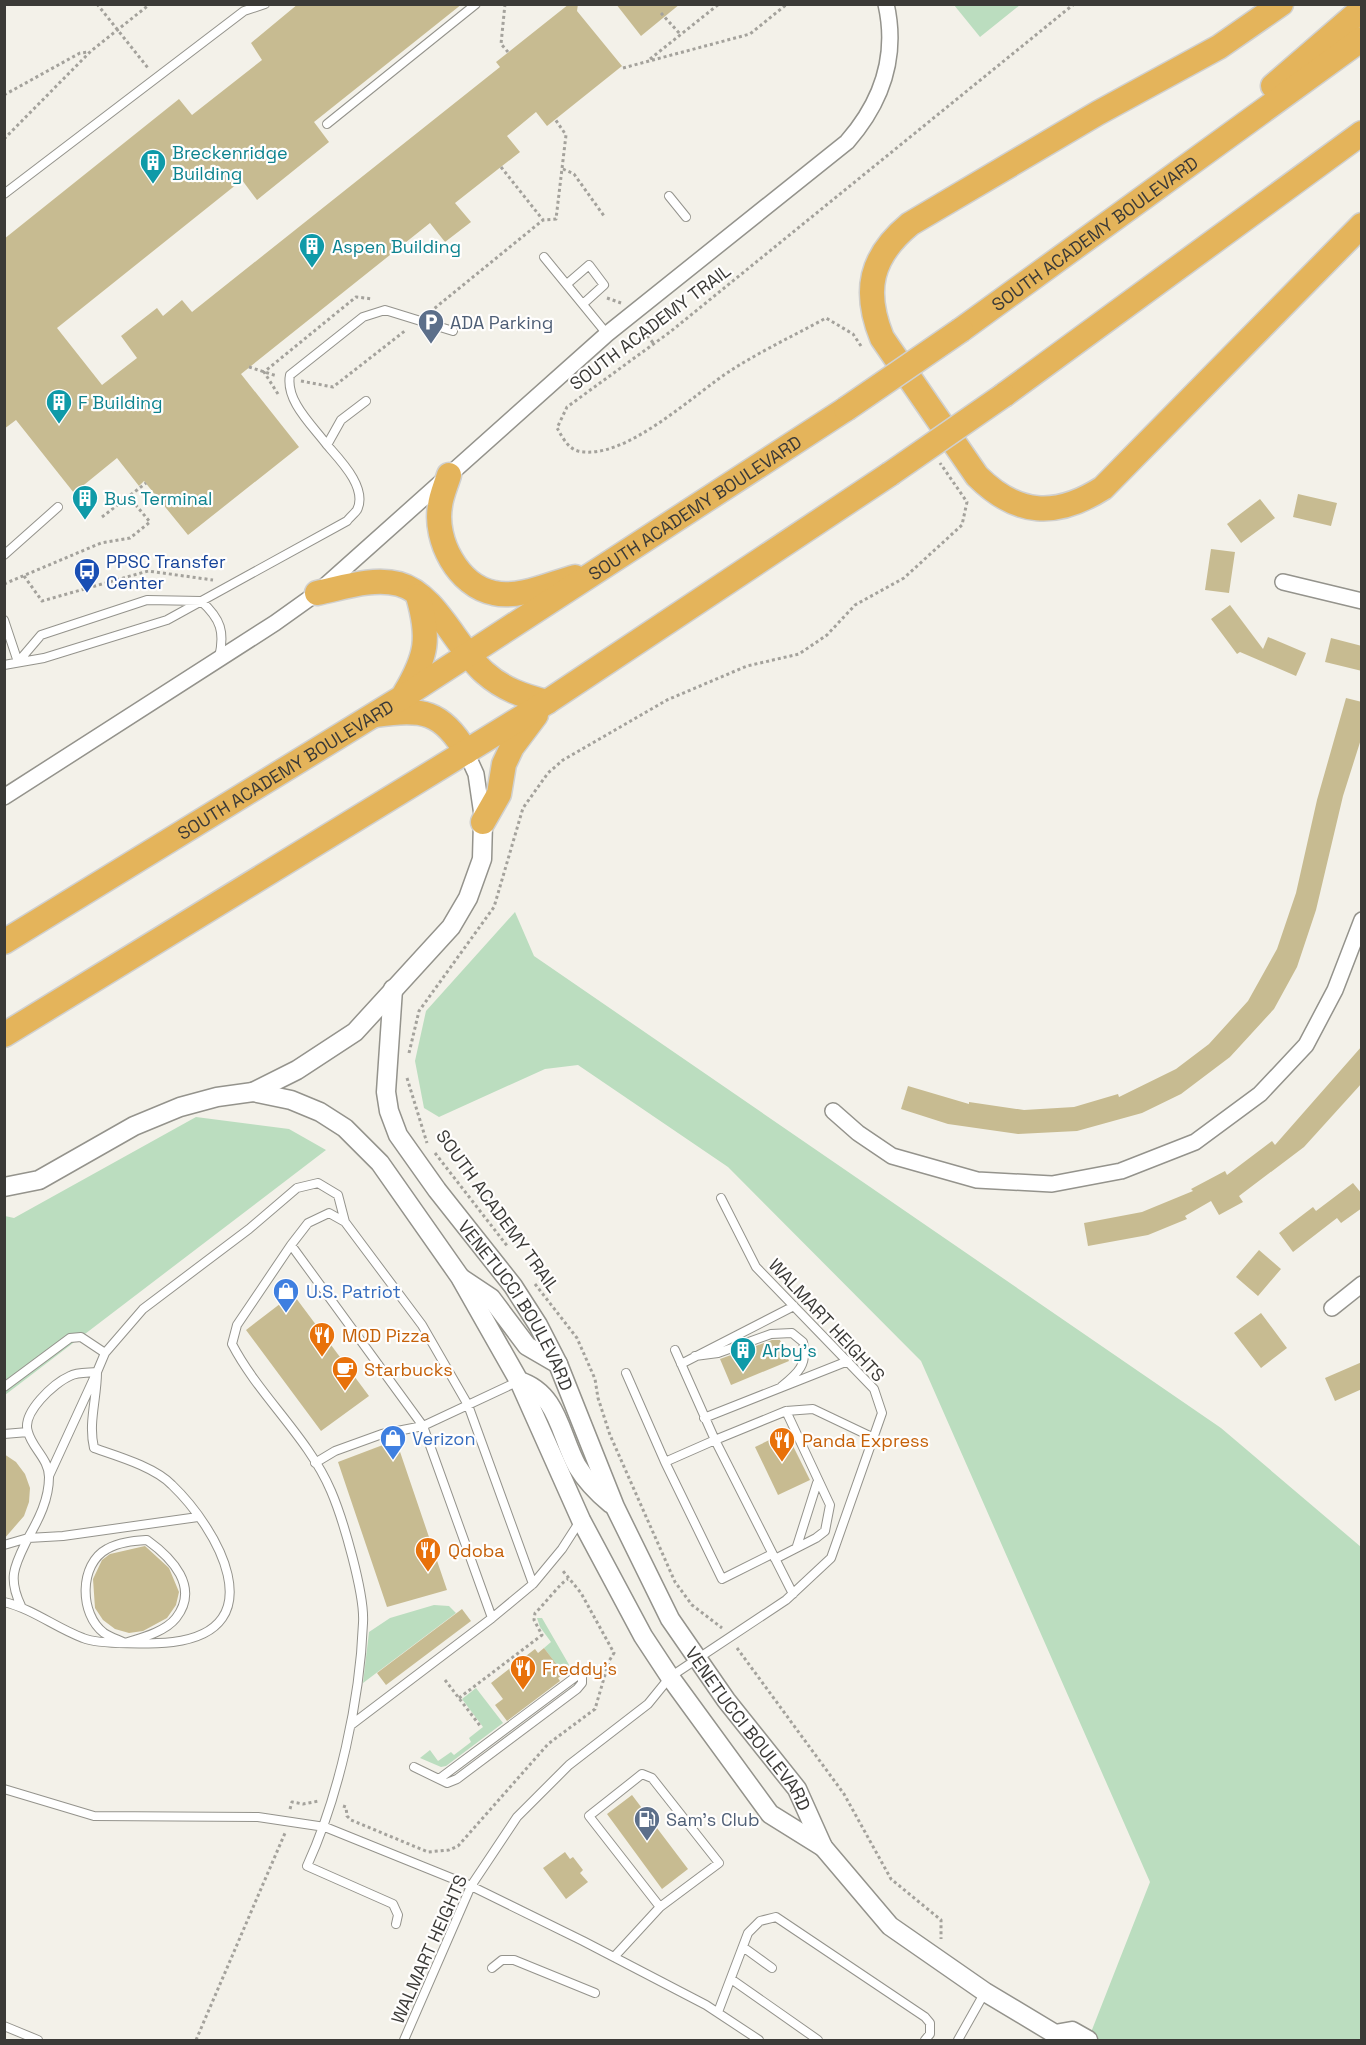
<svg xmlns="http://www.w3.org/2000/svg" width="1366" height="2045" font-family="'Space Grotesk',sans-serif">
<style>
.green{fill:#bbddbf}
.building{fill:#c7bb91}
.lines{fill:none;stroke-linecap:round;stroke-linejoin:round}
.service-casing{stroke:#94938c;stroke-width:10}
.minor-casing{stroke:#94938c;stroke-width:18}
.tertiary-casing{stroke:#94938c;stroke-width:21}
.trunk-casing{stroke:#d0d0cf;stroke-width:27}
.path{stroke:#a4a29c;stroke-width:3;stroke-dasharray:3 3;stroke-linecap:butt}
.service{stroke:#fff;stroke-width:8}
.minor{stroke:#fff;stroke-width:15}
.tertiary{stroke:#fff;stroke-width:18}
.trunk{stroke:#e4b45b;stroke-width:24}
.trunk-bridge-casing{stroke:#d0d0cf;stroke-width:27;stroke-linecap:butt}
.trunk-bridge{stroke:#e4b45b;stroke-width:24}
.labels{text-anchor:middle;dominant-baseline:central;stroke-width:4.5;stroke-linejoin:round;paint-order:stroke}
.culture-label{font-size:18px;fill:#0d838f;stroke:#fffefd;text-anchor:start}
.street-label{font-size:18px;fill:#3b3a37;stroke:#fffefd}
.service-label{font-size:18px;fill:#4e5e75;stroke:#fffefd;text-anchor:start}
.transit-label{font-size:18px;fill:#164399;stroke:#fffefd;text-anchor:start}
.shop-label{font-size:18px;fill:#366cbe;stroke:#fffefd;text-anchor:start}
.food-label{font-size:18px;fill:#c56008;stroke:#fffefd;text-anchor:start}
</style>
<rect width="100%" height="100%" fill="#f3f1e9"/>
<path class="green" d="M954,5H1020L980,37Z
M515,912L534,956L1221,1428L1361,1547V2040H1088L1150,1882L921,1361L728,1167L578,1065L545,1069L439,1117L424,1108L415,1061L426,1011Z
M196,1117L289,1129L326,1150L5,1395V1216L14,1218Z
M434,1605L449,1606L456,1613L363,1683L369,1632L390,1618Z
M537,1618H542L568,1663L571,1669L566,1677L544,1648L551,1642L540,1627Z
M476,1688L503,1723L446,1766L441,1767L420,1758L430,1750L438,1761L451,1752L454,1755L471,1742L469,1738L483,1727L462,1699Z"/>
<path class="building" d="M298,4H462L314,122L329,142L257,200L242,180L57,328L102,385L137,358L121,336L157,308L163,316L182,300L192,312L500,67L496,62L569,4H578L577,11L622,66L547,126L536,112L507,136L520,152L455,203L471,222L445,242L430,223L241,374L299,447L188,535L144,481L139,486L117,458L74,493L16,420L4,429V239L179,99L192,115L262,60L251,43Z
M616,4H680L641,36Z
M1298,494L1337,503L1331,526L1293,517Z
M1260,499L1275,518L1241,543L1227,524Z
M1211,549L1235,552L1229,593L1205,590Z
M1230,605L1263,649L1268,637L1306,653L1296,676L1240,652L1237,654L1211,619Z
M1331,638L1362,646V671L1325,662Z
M1346,698L1362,702V736L1343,796L1316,910L1297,967L1274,1009L1230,1057L1181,1094L1142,1113L1077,1131L1018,1134L948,1124L901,1109L908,1086L969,1104V1102L1024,1110L1074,1107L1118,1094L1119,1097L1176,1069L1209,1044L1248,1001L1277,949L1296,893L1317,800Z
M1362,1046V1083L1304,1147L1239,1196L1243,1202L1219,1215L1211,1201L1185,1216L1187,1219L1148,1235L1088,1246L1084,1223L1142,1212L1193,1191L1191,1189L1225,1171L1227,1175L1272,1141L1275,1145Z
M1353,1183L1362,1194V1208L1341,1223L1337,1218L1293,1252L1279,1233L1313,1207L1316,1211Z
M1259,1250L1281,1269L1258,1296L1236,1277Z
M293,1294L369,1396L321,1431L246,1330Z
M1261,1313L1287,1348L1261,1368L1234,1333Z
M772,1340H780L789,1361L731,1385L720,1359Z
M1362,1362V1389L1335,1401L1325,1378Z
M786,1432L810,1480L778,1495L755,1447Z
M396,1440L447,1590L387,1607L338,1462Z
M4,1454L16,1462L25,1474L30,1488L29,1502L24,1516L4,1539Z
M145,1546L169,1568L179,1592L176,1605L167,1618L143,1631L129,1633L115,1629L103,1620L95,1608L93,1579L102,1560L110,1554Z
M462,1609L471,1621L386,1685L377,1673Z
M544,1648L564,1674L558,1678L560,1681L507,1721L495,1705L503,1699L491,1683L535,1649L538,1653Z
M632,1795L688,1869L662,1889L607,1814Z
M565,1852L570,1859L573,1857L583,1870L580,1873L588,1882L566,1899L543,1868Z"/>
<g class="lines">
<g class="service-casing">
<path id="service" d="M327,124L476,4
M4,194L244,11L265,4
M669,196L686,217
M544,257L607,334
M567,284L589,265L604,285L583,304
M327,445C313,426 285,401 290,375L363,317L385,310L453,331
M4,555L58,507
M4,620L18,662
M18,662L41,635L147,600L201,601C221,619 225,632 219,658
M4,665L44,658L167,620L347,521C349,518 355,513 357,510C368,488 340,460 327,445L341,420L366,401
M329,1213L345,1222L422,1325L468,1405L533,1584L492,1618L423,1426L291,1245L308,1223Z
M291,1245L237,1325L232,1344C259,1396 308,1437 331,1491C343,1519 365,1594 363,1623C360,1701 339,1796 307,1866L393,1904L398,1915L396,1924
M675,1350L715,1440L665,1462L722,1579L772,1554
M695,1356L718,1353L771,1334L792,1333L803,1342C808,1365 798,1373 781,1387
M681,1364L794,1306
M626,1373L665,1462
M4,1387L70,1338L81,1337L105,1353
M704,1418L848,1361
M4,1434L28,1432
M315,1463L335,1451L382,1434L423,1426L519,1381
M49,1476L95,1376
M147,1540C172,1558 200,1587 176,1618C165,1632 141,1638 125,1643C119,1640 110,1637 104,1633C79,1614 79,1564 107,1549C119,1542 134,1541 147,1540Z
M4,1545L28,1538C39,1519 49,1499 49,1477C49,1459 32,1448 28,1432C21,1413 54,1383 70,1376C77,1372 89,1373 97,1372L105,1353L143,1309L249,1229L297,1188L318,1183L338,1195L345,1222
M797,1546L817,1483
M775,1559L816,1538L825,1531L830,1505L786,1411
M533,1584L562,1549L580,1521
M793,1594L715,1440L786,1411L813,1409L874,1438
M4,1602C33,1609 56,1628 83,1638C100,1645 154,1644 173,1642C275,1629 217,1528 172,1485C155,1467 117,1456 94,1448C88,1423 97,1398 97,1372
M21,1606C7,1577 15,1565 28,1538L63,1536L198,1517
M351,1725L492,1618
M414,1767L447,1783L457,1779L577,1689L582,1683V1672
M439,1779L582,1672
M4,1789L94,1816L258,1817L325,1827L471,1886L583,1941L706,2005L759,2040
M743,1947L772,1968
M614,1957L660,1907L719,1863L652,1778L642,1774L589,1816L660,1907
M492,1968L502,1960H514L595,1993
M731,1979L818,2040
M718,2012L748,1933L760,1921L776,1917L925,2017L930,2023V2034L925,2040
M4,2026L38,2040
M404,2040L471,1886L517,1817L569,1765L648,1704L670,1677L786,1600L831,1558L882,1413L874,1389L756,1267L721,1198
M958,2040L985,1992"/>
</g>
<g class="minor-casing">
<path id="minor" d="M1283,582L1362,601
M466,752L476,774L483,822
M4,797L275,623L317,593L607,334L847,142C882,102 898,57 886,4
M833,1111L858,1133L892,1156L977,1180L1052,1184L1121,1171L1195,1142L1260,1094L1306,1045L1335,990L1362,920
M1332,1308L1362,1284"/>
</g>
<g class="tertiary-casing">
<g id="tertiary">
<path id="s1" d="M393,989L386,1092L389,1111L398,1135L437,1190L513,1286L538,1325L558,1364L615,1507L670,1619L726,1700L797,1789L823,1847L890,1926L985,1992L1055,2034L1072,2031L1088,2040"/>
<path d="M253,1092L297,1070L355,1032L451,927L468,898L482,859L483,822"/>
<path d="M4,1187L39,1180L134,1126L180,1107L217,1097L253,1092L291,1100L320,1112L345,1128L380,1163L460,1277L519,1381L581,1520L643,1636L670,1677L770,1814L823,1847"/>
<path d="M461,1278L491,1298L527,1346L558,1364"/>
<path d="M519,1381C558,1393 560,1435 577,1466C586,1481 598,1493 611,1504"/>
</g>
</g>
<g class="trunk-casing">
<g id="trunk">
<path d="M1281,4L1219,47L1098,113L910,224C870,257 863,291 882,338L977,476C1017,516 1056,518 1103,488L1362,225"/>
<path d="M1273,86L1362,9"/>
<path id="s2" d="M961,330L1362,39"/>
<path d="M1004,395L1362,133"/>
<path d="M449,475C446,485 441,496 440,506C434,540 458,586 494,593C519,599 552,583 575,577"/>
<path d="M317,593C342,588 373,577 399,584C436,594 457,649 485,673C503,689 523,696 547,702"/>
<path d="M405,693C427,656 430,638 418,596"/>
<path d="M376,715C422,708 442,711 466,752"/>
<path d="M483,822L499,794L504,764L512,747L536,715"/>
<path id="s3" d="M4,942L403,697L846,409"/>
<path d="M4,1035L547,702L890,474"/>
</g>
</g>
<path class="path" d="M97,4L148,68
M505,4L501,44L508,52
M661,13L680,34
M650,59L719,4
M623,68L750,34L787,4
M4,95L80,53L89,52
M4,139L91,51L150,4
M501,167L543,220L556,219L566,135L555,119
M563,169L574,174L604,216
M607,298L621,303
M430,312L543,220
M640,326L654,344
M861,346L853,334L826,318C795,335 763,350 733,369C696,392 625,462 578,451C567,448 562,436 557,428L567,407L670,332L1074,4
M249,367L277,376
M301,381L333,387L406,330
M278,394L264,372L356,297L373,299
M102,517L146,483
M24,576L42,601L148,571L213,580
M4,584L101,543L130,538L150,522L129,497
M409,1053L419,1011L494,907L523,808L548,773L563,760L667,700L747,666L799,654L827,635L855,605L904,578L962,525L967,502L940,463
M407,1078L427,1143
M435,1153L508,1247
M535,1284L577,1338L595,1379L598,1398L610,1435L675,1582L692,1605L722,1628
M737,1648L844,1794L891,1879L941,1920V1939
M445,1680L481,1727
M459,1698L542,1635L534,1620L535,1613C545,1604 560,1583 568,1579
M343,1806L346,1807L347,1816L351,1820L428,1852L449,1850L458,1846L548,1744L595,1709L609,1661L614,1653L581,1593L563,1571
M290,1809L292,1802L303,1804L319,1801
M196,2040L285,1833"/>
<use href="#service" class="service"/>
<use href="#minor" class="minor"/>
<use href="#tertiary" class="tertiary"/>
<use href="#trunk" class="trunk"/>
<g class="trunk-bridge-casing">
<path id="trunk-bridge" d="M846,409L961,330
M890,474L1004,395"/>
</g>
<use href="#trunk-bridge" class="trunk-bridge"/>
</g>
<defs>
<g id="building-pin" transform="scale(1.35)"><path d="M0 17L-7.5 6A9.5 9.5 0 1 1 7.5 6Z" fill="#0f9aa8" stroke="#fffefd"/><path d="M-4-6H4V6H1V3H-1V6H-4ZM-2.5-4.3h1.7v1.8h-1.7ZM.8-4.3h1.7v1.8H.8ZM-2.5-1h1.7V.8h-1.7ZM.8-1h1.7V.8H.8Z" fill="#fff"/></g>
<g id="parking-pin" transform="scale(1.35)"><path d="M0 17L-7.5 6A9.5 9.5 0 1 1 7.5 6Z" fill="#5c6f8a" stroke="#fffefd"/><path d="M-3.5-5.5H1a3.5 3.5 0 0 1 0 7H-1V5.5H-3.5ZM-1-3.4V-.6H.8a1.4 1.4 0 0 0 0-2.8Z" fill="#fff"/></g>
<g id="bus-pin" transform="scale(1.35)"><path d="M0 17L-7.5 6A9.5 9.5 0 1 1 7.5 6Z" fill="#1a4fb4" stroke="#fffefd"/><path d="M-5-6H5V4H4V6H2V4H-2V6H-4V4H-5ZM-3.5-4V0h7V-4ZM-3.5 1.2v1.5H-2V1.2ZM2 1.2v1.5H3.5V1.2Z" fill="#fff"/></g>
<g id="shop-pin" transform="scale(1.35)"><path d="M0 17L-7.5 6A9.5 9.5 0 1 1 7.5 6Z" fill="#3f7fe0" stroke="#fffefd"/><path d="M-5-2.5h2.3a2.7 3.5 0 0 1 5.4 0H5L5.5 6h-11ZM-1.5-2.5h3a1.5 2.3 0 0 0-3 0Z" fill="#fff"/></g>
<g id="restaurant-pin" transform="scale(1.35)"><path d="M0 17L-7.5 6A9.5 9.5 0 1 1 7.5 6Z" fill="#e8710a" stroke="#fffefd"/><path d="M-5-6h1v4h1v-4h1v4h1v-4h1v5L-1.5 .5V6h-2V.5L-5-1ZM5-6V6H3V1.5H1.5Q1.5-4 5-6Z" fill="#fff"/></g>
<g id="cafe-pin" transform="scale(1.35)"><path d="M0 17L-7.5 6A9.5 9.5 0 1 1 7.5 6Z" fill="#e8710a" stroke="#fffefd"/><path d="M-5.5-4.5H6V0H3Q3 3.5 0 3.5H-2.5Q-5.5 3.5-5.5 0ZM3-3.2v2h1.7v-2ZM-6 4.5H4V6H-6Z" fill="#fff"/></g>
<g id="fuel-pin" transform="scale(1.35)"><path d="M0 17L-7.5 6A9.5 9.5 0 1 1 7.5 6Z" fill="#5c6f8a" stroke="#fffefd"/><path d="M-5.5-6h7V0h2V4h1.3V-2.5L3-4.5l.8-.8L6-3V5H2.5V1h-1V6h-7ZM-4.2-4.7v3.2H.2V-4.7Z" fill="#fff"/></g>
</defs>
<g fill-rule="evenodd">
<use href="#building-pin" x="153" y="162"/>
<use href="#building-pin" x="312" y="246"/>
<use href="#parking-pin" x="431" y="322"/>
<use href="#building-pin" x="59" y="402"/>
<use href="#building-pin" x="85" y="498"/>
<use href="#bus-pin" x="87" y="571"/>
<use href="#shop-pin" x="286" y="1291"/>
<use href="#restaurant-pin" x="322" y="1335"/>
<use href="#building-pin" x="743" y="1350"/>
<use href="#cafe-pin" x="345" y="1369"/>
<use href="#shop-pin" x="393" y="1438"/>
<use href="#restaurant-pin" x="782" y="1440"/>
<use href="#restaurant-pin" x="428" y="1550"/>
<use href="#restaurant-pin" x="523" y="1668"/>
<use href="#fuel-pin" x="647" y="1819"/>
</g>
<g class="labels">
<g class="culture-label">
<text x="172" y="152">Breckenridge<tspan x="172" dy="21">Building</tspan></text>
<text x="332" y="246">Aspen Building</text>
<text x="78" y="402">F Building</text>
<text x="104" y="498">Bus Terminal</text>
<text x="762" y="1350">Arby's</text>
</g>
<g class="street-label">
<text stroke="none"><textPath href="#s2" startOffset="165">SOUTH ACADEMY BOULEVARD</textPath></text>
<text transform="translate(650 327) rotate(-37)">SOUTH ACADEMY TRAIL</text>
<text stroke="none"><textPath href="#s3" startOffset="816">SOUTH ACADEMY BOULEVARD</textPath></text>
<text stroke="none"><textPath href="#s3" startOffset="330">SOUTH ACADEMY BOULEVARD</textPath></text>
<text transform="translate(498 1211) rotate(54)">SOUTH ACADEMY TRAIL</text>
<text stroke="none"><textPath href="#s1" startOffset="356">VENETUCCI BOULEVARD</textPath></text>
<text transform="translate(827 1320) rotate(47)">WALMART HEIGHTS</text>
<text stroke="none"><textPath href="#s1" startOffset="842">VENETUCCI BOULEVARD</textPath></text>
<text transform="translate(429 1949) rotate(-66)">WALMART HEIGHTS</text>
</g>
<g class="service-label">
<text x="450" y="322">ADA Parking</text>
<text x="666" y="1819">Sam's Club</text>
</g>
<g class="transit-label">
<text x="106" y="561">PPSC Transfer<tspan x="106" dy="21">Center</tspan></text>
</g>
<g class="shop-label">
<text x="306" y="1291">U.S. Patriot</text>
<text x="412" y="1438">Verizon</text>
</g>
<g class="food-label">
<text x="342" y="1335">MOD Pizza</text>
<text x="364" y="1369">Starbucks</text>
<text x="802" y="1440">Panda Express</text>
<text x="448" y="1550">Qdoba</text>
<text x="542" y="1668">Freddy's</text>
</g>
</g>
<rect width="1366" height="2045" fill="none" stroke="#3b3a37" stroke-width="12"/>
</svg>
